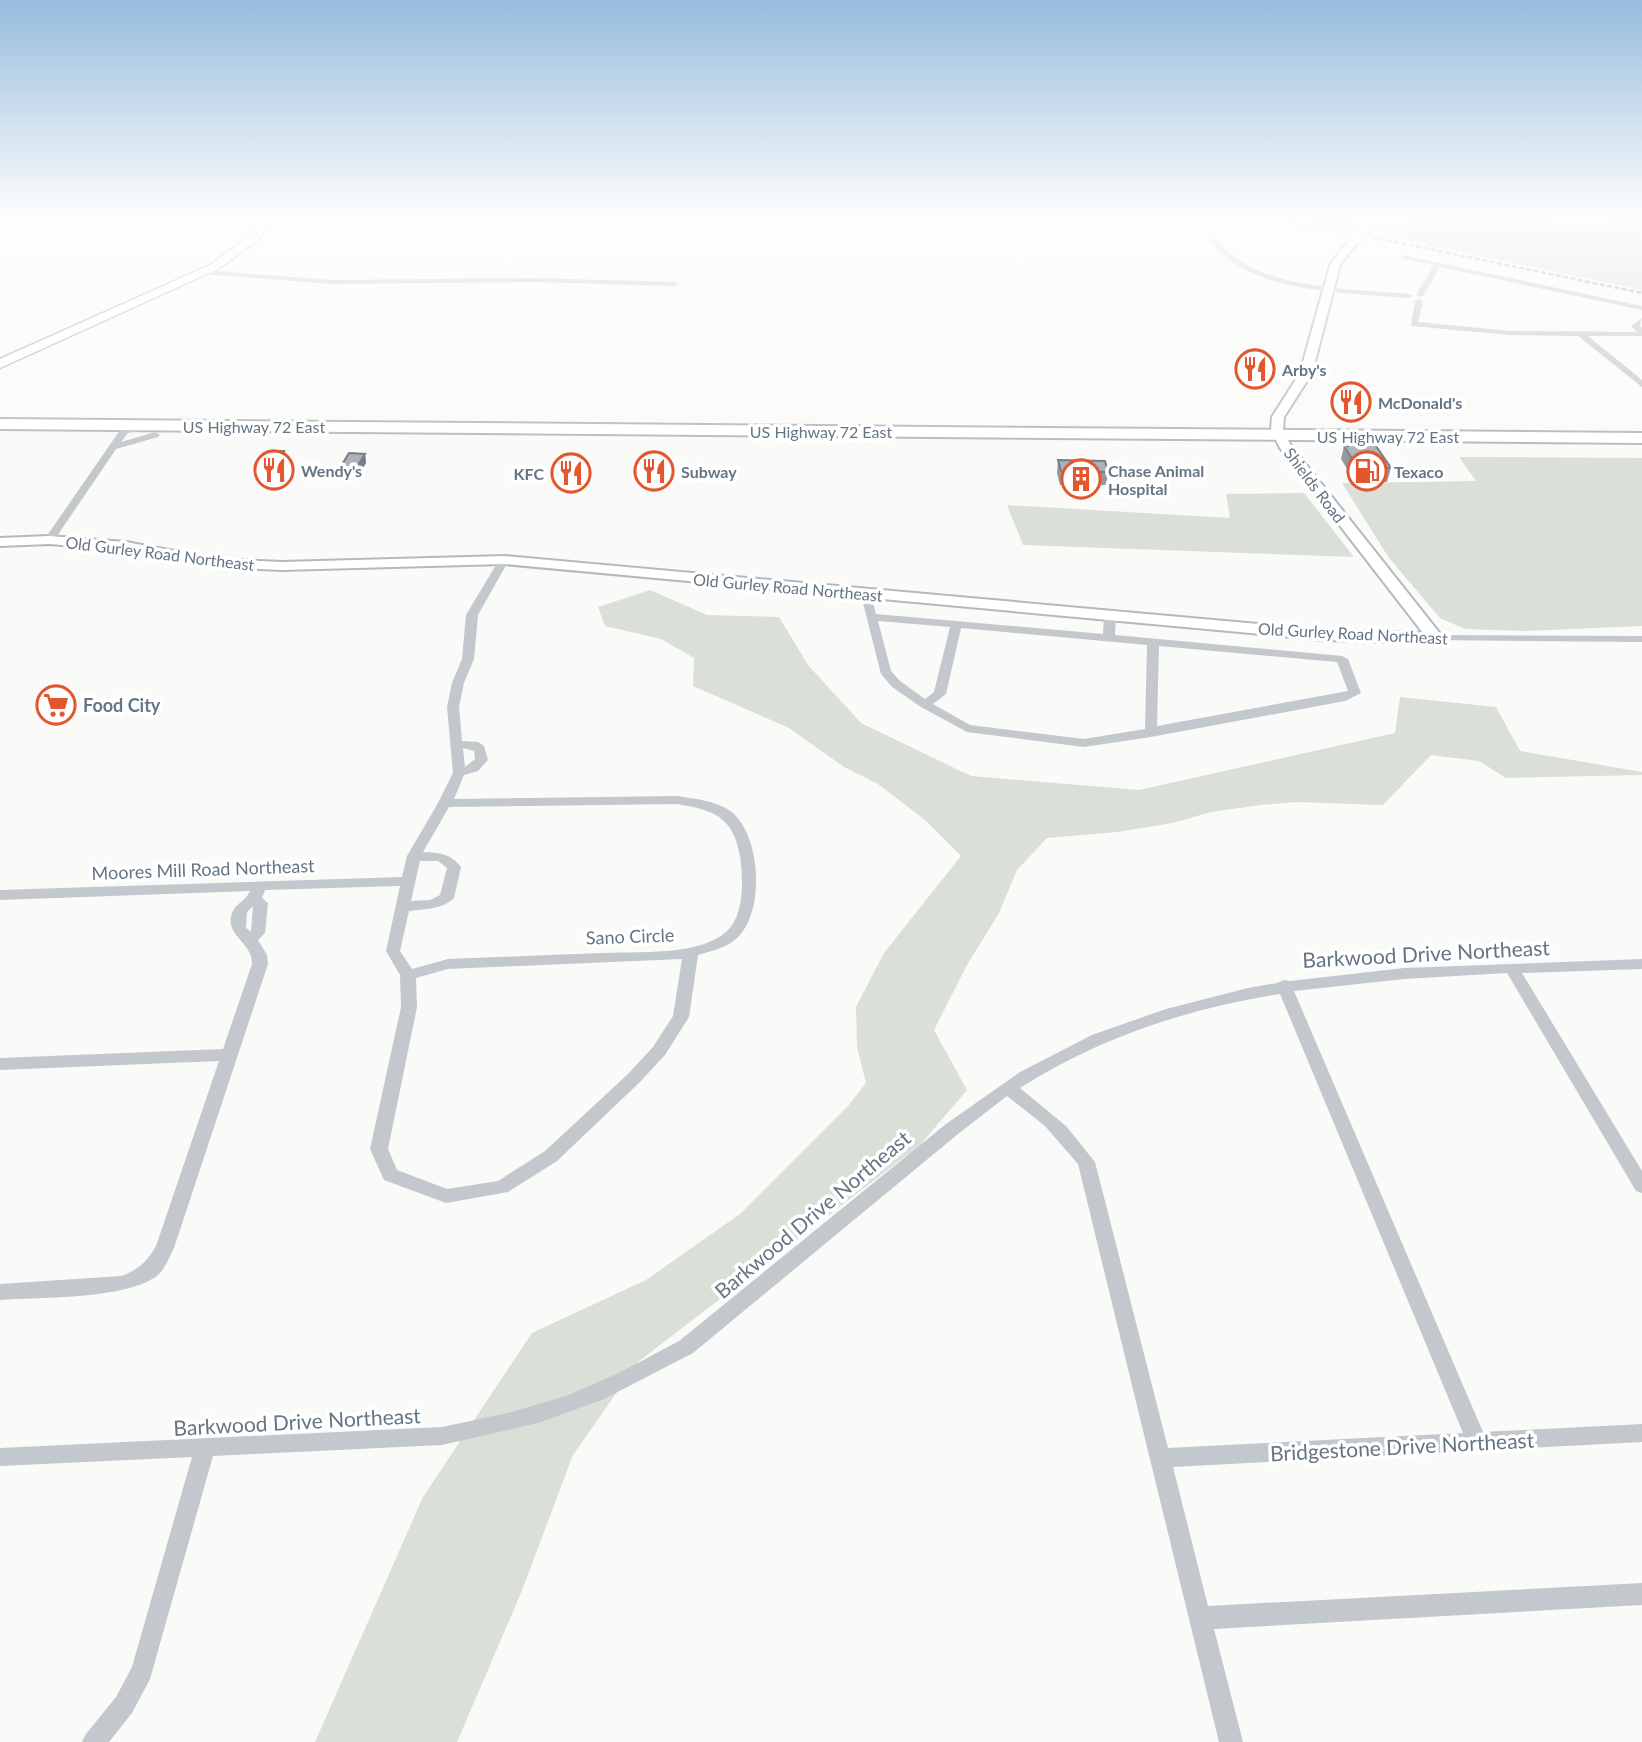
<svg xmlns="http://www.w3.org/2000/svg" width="1642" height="1742" font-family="Lato,sans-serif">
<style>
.green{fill:#dadfd7}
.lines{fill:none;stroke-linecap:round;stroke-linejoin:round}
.secondary-casing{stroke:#b3babf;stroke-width:4}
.primary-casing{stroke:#b5babe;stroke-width:3}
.highway-casing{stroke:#b4b9bd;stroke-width:4}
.street{fill:#c3c8cc;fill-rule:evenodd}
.secondary{fill:#fff;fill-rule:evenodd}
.primary{fill:#fff;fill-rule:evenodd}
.highway{fill:#fff;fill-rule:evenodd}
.rail{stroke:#a2aab0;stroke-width:2.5;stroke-dasharray:5 2.5;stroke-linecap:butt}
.secondary-bridge-casing{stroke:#b3babf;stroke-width:12;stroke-linecap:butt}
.secondary-bridge{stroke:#fff;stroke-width:10}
.wall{fill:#929a9f}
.shaded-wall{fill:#777d82}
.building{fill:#aab3b9;stroke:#777d82;stroke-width:2}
.labels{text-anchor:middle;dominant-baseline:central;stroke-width:7;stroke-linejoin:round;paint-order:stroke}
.far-poi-label{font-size:16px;font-weight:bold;fill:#657683;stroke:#fff;text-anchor:start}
.far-street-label{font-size:16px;fill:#657683;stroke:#fff}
.poi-label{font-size:18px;font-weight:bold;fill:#657683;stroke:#fff;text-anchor:start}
.street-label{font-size:18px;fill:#657683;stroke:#fff}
.near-street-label{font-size:21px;fill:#657683;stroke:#fff}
</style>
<rect width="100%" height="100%" fill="#fafaf8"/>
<path class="green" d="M1258,214H1371L1347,229Z
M1410,214H1531L1588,227L1617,214H1642V290L1381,235Z
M1459,457L1642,458V626L1524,631L1465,629L1440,618L1389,558L1342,483L1476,481Z
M1304,493L1354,557L1023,545L1007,505L1230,518L1226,494Z
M650,590L707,615L779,617L808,665L861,723L971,776L1139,790L1395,733L1400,697L1496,707L1520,751L1642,772V775L1506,778L1479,761L1431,755L1383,805L1296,802L1261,805L1211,812L1173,823L1117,832L1047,838L1017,870L999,913L967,965L934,1030L967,1090L920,1145L638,1362L573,1455L521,1593L457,1742H315L423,1497L532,1333L646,1280L740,1214L848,1106L866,1083L857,1047L856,1007L884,953L961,856L925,820L878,784L844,767L789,728L693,686L694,658L661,639L605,626L598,607Z"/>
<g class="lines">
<g class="secondary-casing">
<path id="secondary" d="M1383,214H1394L1369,232H1363V228Z
M1351,238L1359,240L1340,265L1312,373L1284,417L1283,430L1290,444L1441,635L1443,638L1435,643L1325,640L504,564L282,570L217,567L126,550L49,544L0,546V538L49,536L126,542L217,559L282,562L504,556L1325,630L1423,633L1280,448L1271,430L1272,417L1300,373L1330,265Z"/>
</g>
<g class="primary-casing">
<path id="primary" d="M267,214H277L258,240L218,269L0,368V359L210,265L250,236Z"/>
</g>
<g class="highway-casing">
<path id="highway" d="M0,419L1642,433V443L0,429Z"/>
</g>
<path class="street" d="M1212,239H1216C1221,244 1226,250 1231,254C1273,290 1357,289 1409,294L1413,296L1409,298C1357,294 1267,293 1226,257C1221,253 1216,247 1212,241Z
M1402,255L1642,306V310L1440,267L1424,295L1420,297L1416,295L1434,265L1402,259Z
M205,270L331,280L535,278L675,282L679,284L675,286L535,282L331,284L202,274L201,272Z
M1419,299L1423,301L1418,322L1510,331L1637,332L1631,326L1642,318L1640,326L1642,328V336H1588L1642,380V387L1578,336L1510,335L1411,326L1415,301Z
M147,424L152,427L150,429L128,433L121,442L155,432L160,435L158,437L116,449L53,542H45L44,540L118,433L122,429Z
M504,557L509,560L478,615L474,659L464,683L459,707L462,741L478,742L484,746L488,760L478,771L464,775L454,799L677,796C695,799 719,801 733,813C761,838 765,912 737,938C727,948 711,951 698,955L689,1017L665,1055L640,1082L557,1161L508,1192L446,1203L384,1180L370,1149L401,1007L400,975L386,951L400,886L265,890L262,898L268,903L265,933L258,940L267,955L268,964L174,1248C170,1256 166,1266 161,1272C136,1300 38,1297 0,1300V1284L121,1276C138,1270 147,1262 156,1246L219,1061L0,1070V1058L223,1049L252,964C253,942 224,936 232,913C236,903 247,900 250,891L0,900V890L402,877L407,856L438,803L453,773L447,707L452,683L462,659L466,615L499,560ZM463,748L474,751L475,759L465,767ZM677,804C713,810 733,816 740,856C743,878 745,916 726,932C714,943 692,948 677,950C652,953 627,952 602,953C551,955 499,957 448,959L412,969L400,951L409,911C425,909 443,909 454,898L461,867C450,853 440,853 423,852L449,807ZM420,861H438L447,868L440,895L430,900L411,901ZM253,906L251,931H250L246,928L247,912ZM682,959L673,1016L653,1047L628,1074L545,1151L498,1181L447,1189L397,1170L388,1149L417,1007L416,978L448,969Z
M866,592L871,595L876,614L1103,634L1104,616L1110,613L1116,616L1115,635L1342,656L1348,659L1361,693L1345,701L1151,737L1084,747L967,732L921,707L892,687L881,674L861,595ZM878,621L950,627L934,692L925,699L900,681L891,671ZM961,628L1147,645L1145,729L1084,739L970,725L933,704L946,694ZM1159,646L1337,662L1348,691L1157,726Z
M1435,635L1642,636V642L1431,640V636Z
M1642,959V969L1522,973L1642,1171V1193L1636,1191L1507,973L1404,979L1294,991L1483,1432L1642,1424V1442L1173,1467L1208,1606L1642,1583V1605L1214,1629L1243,1742H1219L1078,1164L1045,1126L1007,1096L958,1134L693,1353L604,1399L538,1423L442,1445L213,1456L150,1679L132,1713L109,1742H82L86,1734L116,1697L132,1667L192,1457L0,1466V1448L442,1427L508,1413L566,1396L619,1373L679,1341L946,1124L1020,1072L1092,1035L1166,1009L1248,988L1277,983L1284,980L1290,981L1404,968ZM1280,994L1463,1433L1168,1448L1095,1162L1066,1126L1020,1088C1098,1038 1189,1008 1280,994Z"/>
<use href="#secondary" class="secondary"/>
<use href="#primary" class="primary"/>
<use href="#highway" class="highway"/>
<path class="rail" d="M1237,214L1349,233
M1372,237L1642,293"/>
<g class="secondary-bridge-casing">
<path id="secondary-bridge" d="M1354,240L1366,230"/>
</g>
<use href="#secondary-bridge" class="secondary-bridge"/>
</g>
<path class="wall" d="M1340,390L1368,403L1366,411H1347L1339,398Z
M1344,446L1391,468L1387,482H1355L1341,459Z
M284,451L287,464L280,475H260L258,466Z
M365,454L366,463L357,477H342L340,468Z
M663,454L664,463L660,480H644L643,471Z
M1058,460L1108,472L1106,485H1060L1057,473Z"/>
<path class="shaded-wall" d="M284,451L287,464L280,475L278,466L282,455Z
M365,454L366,463L357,477L356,468Z
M663,454L664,463L660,480L659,471Z"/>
<path class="building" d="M1340,390H1360L1368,403H1349Z
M1344,446H1376L1391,468H1358Z
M269,451H284L282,455H285L278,466H258Z
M349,453L365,454L356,468H340Z
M648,454H663L659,471H643Z
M1058,460L1105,461L1108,472L1061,471Z"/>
<linearGradient id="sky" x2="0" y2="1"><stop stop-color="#96bcdc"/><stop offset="0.47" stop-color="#fdfdfc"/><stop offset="1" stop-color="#fdfdfc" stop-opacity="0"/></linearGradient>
<rect width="1642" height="458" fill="url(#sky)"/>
<defs>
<g id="restaurant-ring" transform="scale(2.0125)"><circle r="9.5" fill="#fff" stroke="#e4572e" stroke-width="1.5"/><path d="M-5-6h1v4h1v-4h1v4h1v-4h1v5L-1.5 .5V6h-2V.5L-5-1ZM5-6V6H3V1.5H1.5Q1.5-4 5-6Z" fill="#e4572e"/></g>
<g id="fuel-ring" transform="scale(2.0125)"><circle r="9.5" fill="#fff" stroke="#e4572e" stroke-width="1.5"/><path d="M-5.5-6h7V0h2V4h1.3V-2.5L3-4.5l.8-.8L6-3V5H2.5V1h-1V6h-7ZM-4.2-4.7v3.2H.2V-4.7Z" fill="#e4572e"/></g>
<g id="building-ring" transform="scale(2.0125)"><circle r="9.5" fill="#fff" stroke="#e4572e" stroke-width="1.5"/><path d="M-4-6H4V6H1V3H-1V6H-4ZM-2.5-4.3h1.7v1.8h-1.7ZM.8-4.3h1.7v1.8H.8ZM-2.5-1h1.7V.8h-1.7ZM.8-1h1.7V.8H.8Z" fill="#e4572e"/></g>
<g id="supermarket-ring" transform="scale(2.0125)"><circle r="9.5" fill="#fff" stroke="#e4572e" stroke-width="1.5"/><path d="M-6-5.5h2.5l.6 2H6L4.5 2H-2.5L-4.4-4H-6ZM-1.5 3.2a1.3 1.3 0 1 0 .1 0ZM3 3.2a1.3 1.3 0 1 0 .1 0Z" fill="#e4572e"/></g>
</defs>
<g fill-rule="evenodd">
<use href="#restaurant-ring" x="1255" y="369"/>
<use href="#restaurant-ring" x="1351" y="402"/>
<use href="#restaurant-ring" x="274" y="470"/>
<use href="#restaurant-ring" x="654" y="471"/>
<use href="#fuel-ring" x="1367" y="471"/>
<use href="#restaurant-ring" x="571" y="473"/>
<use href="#building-ring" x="1081" y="479"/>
<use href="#supermarket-ring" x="56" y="705"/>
</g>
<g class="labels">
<g class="far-poi-label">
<text x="1282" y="369">Arby's</text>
<text x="1378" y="402">McDonald's</text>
<text x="301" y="470">Wendy's</text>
<text x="1108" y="470">Chase Animal<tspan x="1108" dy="18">Hospital</tspan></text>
<text x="681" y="471">Subway</text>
<text x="1394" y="471">Texaco</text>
<text x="544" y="473" text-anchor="end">KFC</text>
</g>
<g class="far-street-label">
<text x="254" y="426">US Highway 72 East</text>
<text x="821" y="431">US Highway 72 East</text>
<text x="1388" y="436">US Highway 72 East</text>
<text transform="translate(1315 485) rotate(53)">Shields Road</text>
<text transform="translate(160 553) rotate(7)">Old Gurley Road Northeast</text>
<text transform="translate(788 587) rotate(5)">Old Gurley Road Northeast</text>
<text transform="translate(1353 633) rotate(3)">Old Gurley Road Northeast</text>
</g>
<g class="poi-label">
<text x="83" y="705">Food City</text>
</g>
<g class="street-label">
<text transform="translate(203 869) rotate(-2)">Moores Mill Road Northeast</text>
<text transform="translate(630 936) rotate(-2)">Sano Circle</text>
</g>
<g class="near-street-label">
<text transform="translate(1426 953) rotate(-3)">Barkwood Drive Northeast</text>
<text transform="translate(812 1214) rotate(-40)">Barkwood Drive Northeast</text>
<text transform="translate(297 1421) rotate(-3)">Barkwood Drive Northeast</text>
<text transform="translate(1402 1446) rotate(-3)">Bridgestone Drive Northeast</text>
</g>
</g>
</svg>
